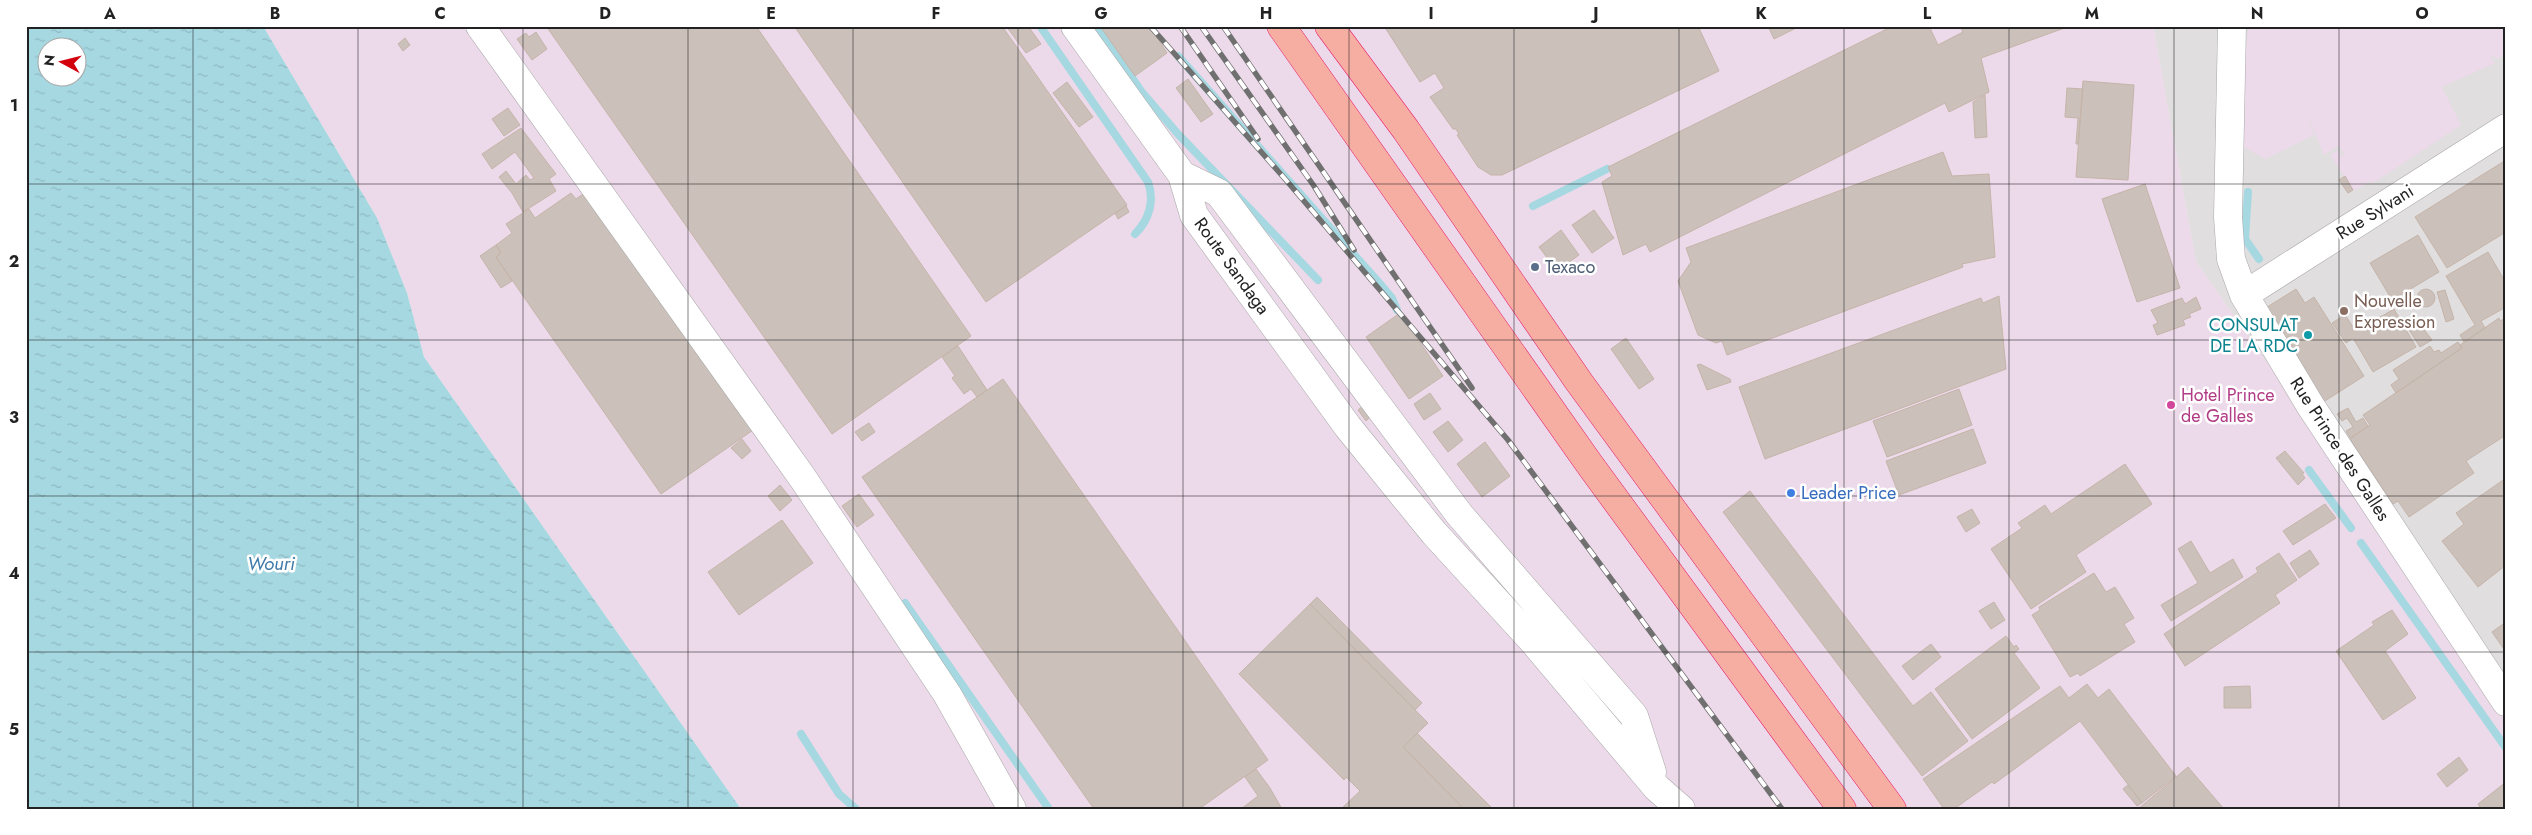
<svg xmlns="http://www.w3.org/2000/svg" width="2532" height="835" font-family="Jost,sans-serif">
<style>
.residential{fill:#e0dedf}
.industrial{fill:#ecd9e9}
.water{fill:url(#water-ripples);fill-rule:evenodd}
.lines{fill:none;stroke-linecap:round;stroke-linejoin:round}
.stream{stroke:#a6d8e2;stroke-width:8}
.building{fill:#cbc0ba;stroke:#c5b4a9}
.minor-casing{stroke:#a9a9a9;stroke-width:29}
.tertiary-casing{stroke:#a9a9a9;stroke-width:29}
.trunk-casing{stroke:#e81d6f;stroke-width:29}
.minor{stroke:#fff;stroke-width:28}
.tertiary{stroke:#fff;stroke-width:28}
.trunk{stroke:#f6aea2;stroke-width:28}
.rail-casing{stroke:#707070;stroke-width:5.5}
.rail{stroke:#fff;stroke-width:4;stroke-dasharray:11;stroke-linecap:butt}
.grid{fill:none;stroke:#222;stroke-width:1;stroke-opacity:0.55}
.service-dot{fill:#5c6f8a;stroke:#fff;stroke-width:2}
.education-dot{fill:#8d6e63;stroke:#fff;stroke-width:2}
.culture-dot{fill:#0f9aa8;stroke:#fff;stroke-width:2}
.hotel-dot{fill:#d1479c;stroke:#fff;stroke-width:2}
.shop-dot{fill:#3f7fe0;stroke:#fff;stroke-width:2}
.labels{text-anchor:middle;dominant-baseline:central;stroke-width:5;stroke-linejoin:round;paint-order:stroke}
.street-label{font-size:18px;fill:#222;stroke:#fff}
.service-label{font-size:18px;fill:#4e5e75;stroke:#fff;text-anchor:start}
.education-label{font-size:18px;fill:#785e54;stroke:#fff;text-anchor:start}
.culture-label{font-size:18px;fill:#0d838f;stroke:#fff;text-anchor:end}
.hotel-label{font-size:18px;fill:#b23c85;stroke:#fff;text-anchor:start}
.shop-label{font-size:18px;fill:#366cbe;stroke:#fff;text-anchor:start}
.water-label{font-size:19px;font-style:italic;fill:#407ba9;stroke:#fff}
.neatline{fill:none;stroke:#222;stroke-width:2}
.grid-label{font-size:16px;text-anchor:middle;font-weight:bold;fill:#222}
</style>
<defs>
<pattern id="water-ripples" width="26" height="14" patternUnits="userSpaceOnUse" patternTransform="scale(1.25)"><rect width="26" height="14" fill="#a6d8e2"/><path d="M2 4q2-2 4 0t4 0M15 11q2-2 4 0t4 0" fill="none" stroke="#8fb9c2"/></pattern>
</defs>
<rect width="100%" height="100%" fill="#f2eee8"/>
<path class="residential" d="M2153,26H2506V699L2196,262Z"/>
<path class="industrial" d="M263,26H2153L2196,262L2506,699V809H741L424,357L407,293L377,218Z
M2248,26H2506V54L2497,59L2494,56L2491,58L2495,63L2442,87L2461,125L2372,184L2370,181L2354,191L2330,155L2338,150L2342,156L2344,154L2338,146L2324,155L2306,113L2314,135L2265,159L2239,144Z"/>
<path class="water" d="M26,26H263L377,218L407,293L424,357L741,809H26ZM48,48H78V78H48Z"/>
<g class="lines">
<path class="stream" d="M1040,26L1148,182C1155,201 1149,220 1135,234
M1097,26L1141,91L1178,134L1318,280
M1178,56L1381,285L1392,298L1397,310
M2248,192L2245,239L2259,259
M1533,206L1607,169
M2309,470L2351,528
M2361,543L2506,748
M905,603L1049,809
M801,734L839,794L856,809"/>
</g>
<path class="building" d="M546,26H756L971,336L832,434Z
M794,26H1002L1127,205L986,302Z
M1006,26H1028L1041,44L1026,53Z
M1100,26H1150L1167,53L1135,76Z
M1384,26H1698L1719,71L1502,175H1491L1478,167L1457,135L1459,134L1456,129H1453L1430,97L1444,88L1435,73L1420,82Z
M1768,26H1800L1774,39Z
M1893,26H1929L1938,45L1963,32L1960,26H2070L1981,58L1989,92L1949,112L1945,103L1650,252L1646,244L1623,255L1602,182L1612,176L1608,167Z
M536,32L547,49L532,60L517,39L526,33L529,37Z
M405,38L410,45L403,51L398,44Z
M1188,79L1213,114L1201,122L1176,88Z
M2083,81L2134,85L2128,180L2076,177Z
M1067,82L1093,117L1079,127L1053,93Z
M2067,88L2083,89L2078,144H2076L2078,118L2065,117Z
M1985,95L1987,137L1975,138L1973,102Z
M508,108L520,125L504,136L492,119Z
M521,128L556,174L549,179L556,191L523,212L512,193L499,177L506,171L516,184L526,175L530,180L534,178L515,152L492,169L482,154Z
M1943,152L1952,176L1989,174L1995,257L1962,264L1963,267L1727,355L1722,341L1716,343L1698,335L1678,281L1691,262L1686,248Z
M2506,160V232L2447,268L2415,217Z
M2345,176L2353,190L2348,193L2339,180Z
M2145,184L2180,288L2137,302L2102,199Z
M571,193L576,199L583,194L756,428L661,494L496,257L501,253L496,245L512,233L506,224L529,209L535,218Z
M1126,206L1129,212L1118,219L1115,213Z
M1594,210L1614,238L1592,253L1572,225Z
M1561,230L1579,255L1557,271L1539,247Z
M2418,235L2439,272L2392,300L2370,263Z
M496,245L501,253L496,257L512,281L501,288L480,256Z
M2488,252L2506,283V307L2481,321L2485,328L2464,342L2460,335L2475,325L2446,276Z
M2417 298a9 9 0 1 1 18 0a9 9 0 1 1-18 0Z
M2296,289L2305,303L2314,297L2364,376L2314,408L2264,309Z
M2445,290L2454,319L2446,322L2437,292Z
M1999,296L2006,369L1765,459L1739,387L1981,298L1983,303Z
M2196,297L2201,309L2189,314L2191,317L2183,320L2185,325L2157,335L2153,325L2158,323L2151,310L2182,298L2185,304Z
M2394,309L2416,347L2373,372L2353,338L2346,343L2332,323L2345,315L2356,331Z
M1400,313L1443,376L1409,399L1366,337Z
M2414,316L2432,340L2420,347L2404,322Z
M2499,318L2500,321L2506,318V435L2466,461L2474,473L2409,517L2398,501L2393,504L2350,439L2370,425L2363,415L2462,348L2460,345Z
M1626,338L1654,379L1639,389L1611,349Z
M2458,342L2462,348L2396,393L2391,385L2399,379L2393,370L2430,346L2434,352L2439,350L2441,353Z
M958,346L987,390L977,397L971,389L964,394L952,378L955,376L942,357Z
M1700,364L1730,379L1731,382L1707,390L1697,365Z
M1003,379L1268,760L1199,809H1094L862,477Z
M1959,389L1972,425L1887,457L1873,421Z
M1430,393L1441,409L1424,420L1414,404Z
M1363,406L1370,417L1366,421L1358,410Z
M2348,408L2356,422L2363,418L2368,426L2350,438L2346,431L2353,427L2347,418L2342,421L2337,414Z
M1448,421L1463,440L1448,452L1433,432Z
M869,423L875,432L862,441L855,432Z
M1973,429L1986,463L1899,495L1886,461Z
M742,439L751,451L742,459L731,448Z
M1485,442L1510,476L1482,497L1457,464Z
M2285,451L2304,473L2302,474L2305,478L2298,485L2276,458Z
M2125,464L2152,504L2076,555L2086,572L2031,609L1991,549L2022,528L2018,523L2045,505L2051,514Z
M2506,478V565L2478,587L2442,541L2464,524L2456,513Z
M780,485L792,500L780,511L768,496Z
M1750,491L1913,706L1931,692L1968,741L1922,776L1723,512Z
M859,494L874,515L857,527L842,506Z
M2325,504L2336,518L2293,545L2283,531Z
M1972,509L1980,523L1966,532L1957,517Z
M782,520L813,563L739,615L708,572Z
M2191,541L2210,573L2233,559L2243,577L2171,621L2161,605L2198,583L2178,549Z
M2310,550L2319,564L2299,578L2290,563Z
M2279,553L2297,580L2275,595L2280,603L2185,666L2164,634L2258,572L2256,568Z
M2094,573L2106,592L2115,587L2134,618L2124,624L2135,642L2080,676L2078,673L2070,677L2032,615L2040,610L2039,607Z
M1317,597L1422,703L1415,710L1310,604Z
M1994,602L2005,620L1991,629L1979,611Z
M1310,604L1428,723L1403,747L1464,809H1341L1360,791L1346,777L1344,780L1239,674Z
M2392,610L2408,634L2385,651L2416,698L2383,720L2336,651L2374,625L2372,622Z
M2506,622V652L2492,632Z
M2006,636L2014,647L2016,645L2019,649L2014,653L2040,688L1972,739L1935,689Z
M1931,644L1941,657L1913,680L1902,666Z
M2087,684L2098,698L2109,689L2176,776L2142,803L2080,721L1994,784L1992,782L1954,809H1944L1923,779L2060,686L2069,698Z
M2250,686L2251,708H2224V687Z
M1417,733L1493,809H1464L1403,747Z
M2459,757L2468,770L2447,787L2437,774Z
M2188,767L2224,809H2138Z
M1256,769L1270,788L1282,809H1241L1258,796L1245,777Z
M2506,782V809H2481L2478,804Z
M2128,785L2142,803L2137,806L2123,789Z"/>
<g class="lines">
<g class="minor-casing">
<path id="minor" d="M480,26L802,477L947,694L1012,809
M2232,26L2228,217L2231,259L2244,295L2310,405L2506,702
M2244,295L2506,128"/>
</g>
<g class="tertiary-casing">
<path id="tertiary" d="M1075,26L1182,175L1194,215L1348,427L1434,533L1532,640L1657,788L1681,809
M1182,175L1219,193L1459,514L1634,716L1652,772"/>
</g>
<g class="trunk-casing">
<path id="trunk" d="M1281,26L1590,465L1842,809
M1329,26L1406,130L1579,382L1892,809"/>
</g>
<use href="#minor" class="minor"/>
<use href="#tertiary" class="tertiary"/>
<use href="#trunk" class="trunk"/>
<g class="rail-casing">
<path id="rail" d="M1150,26L1286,180L1508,440L1782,809
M1180,26L1258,139
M1201,26L1314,186L1354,250
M1223,26L1472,388"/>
</g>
<use href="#rail" class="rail"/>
</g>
<path class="grid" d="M193,26V809M358,26V809M523,26V809M688,26V809M853,26V809M1018,26V809M1183,26V809M1349,26V809M1514,26V809M1679,26V809M1844,26V809M2009,26V809M2174,26V809M2339,26V809M26,184H2506M26,340H2506M26,496H2506M26,652H2506"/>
<circle class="service-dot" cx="1535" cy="267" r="5"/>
<circle class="education-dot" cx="2344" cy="311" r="5"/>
<circle class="culture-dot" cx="2308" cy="335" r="5"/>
<circle class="hotel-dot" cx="2171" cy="405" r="5"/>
<circle class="shop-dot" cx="1791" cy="493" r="5"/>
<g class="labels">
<g class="street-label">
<text transform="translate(2375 212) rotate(-32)">Rue Sylvani</text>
<text transform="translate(1232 266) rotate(54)">Route Sandaga</text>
<text transform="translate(2340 449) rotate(57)">Rue Prince des Galles</text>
</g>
<g class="service-label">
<text x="1545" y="267">Texaco</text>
</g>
<g class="education-label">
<text x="2354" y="301">Nouvelle<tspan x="2354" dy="21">Expression</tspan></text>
</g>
<g class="culture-label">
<text x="2298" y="325">CONSULAT<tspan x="2298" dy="21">DE LA RDC</tspan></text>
</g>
<g class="hotel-label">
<text x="2181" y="395">Hotel Prince<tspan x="2181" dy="21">de Galles</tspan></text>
</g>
<g class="shop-label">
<text x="1801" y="493">Leader Price</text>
</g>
<g class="water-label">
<text x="271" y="563">Wouri</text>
</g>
</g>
<rect width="2532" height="835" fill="none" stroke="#ffffff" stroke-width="55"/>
<g transform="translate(62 62) rotate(277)"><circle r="24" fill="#ffffff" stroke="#a7a7a7"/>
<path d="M0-4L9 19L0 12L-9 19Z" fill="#d3000d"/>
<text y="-8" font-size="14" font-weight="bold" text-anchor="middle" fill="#222222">N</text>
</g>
<rect x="28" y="28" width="2476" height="780" class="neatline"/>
<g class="grid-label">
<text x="110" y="19">A</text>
<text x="275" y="19">B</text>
<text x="440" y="19">C</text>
<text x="605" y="19">D</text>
<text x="771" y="19">E</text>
<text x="936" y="19">F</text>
<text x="1101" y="19">G</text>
<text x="1266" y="19">H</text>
<text x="1431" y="19">I</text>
<text x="1596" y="19">J</text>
<text x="1761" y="19">K</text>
<text x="1927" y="19">L</text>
<text x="2092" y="19">M</text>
<text x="2257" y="19">N</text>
<text x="2422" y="19">O</text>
<text x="14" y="111">1</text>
<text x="14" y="267">2</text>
<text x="14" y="423">3</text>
<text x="14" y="579">4</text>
<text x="14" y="735">5</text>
</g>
</svg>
